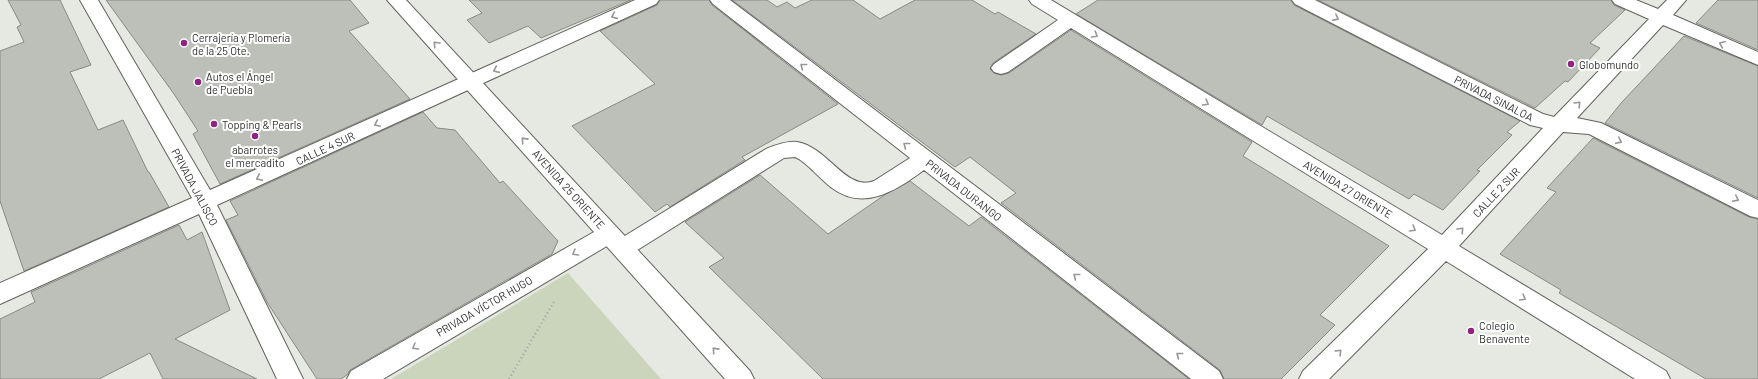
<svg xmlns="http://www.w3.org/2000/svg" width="1758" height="379" font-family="Barlow,sans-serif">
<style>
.green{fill:#cad5bc}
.building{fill:#bdc0b8;stroke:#878a83}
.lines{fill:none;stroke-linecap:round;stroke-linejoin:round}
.minor-casing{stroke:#61635d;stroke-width:2}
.major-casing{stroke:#61635d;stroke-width:2}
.path{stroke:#a3a6a0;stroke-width:2.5;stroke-dasharray:1 3;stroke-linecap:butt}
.minor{fill:#fff;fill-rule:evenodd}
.major{fill:#fff;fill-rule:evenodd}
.oneway{stroke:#969796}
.poi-dot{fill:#932181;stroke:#fff;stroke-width:1.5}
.labels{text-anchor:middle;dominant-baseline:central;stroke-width:4;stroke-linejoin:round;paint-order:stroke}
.poi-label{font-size:11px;fill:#2d2f2c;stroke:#fff;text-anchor:start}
.street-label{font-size:11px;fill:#2d2f2c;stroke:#fff}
</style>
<rect width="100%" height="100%" fill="#e5e9e1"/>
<path class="green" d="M568,273L661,379H391Z"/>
<path class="building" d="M8,0H60L91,65L70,72L98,130L123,120L148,172H149L169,207L24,271L0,201V51L24,42L17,27L21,25Z
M106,0H350L369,23L349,31L410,99L220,184L193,134L198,131L174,94Z
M469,0H631L541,38L528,26L489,43L467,20L482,13Z
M660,0H709L712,5L838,104L742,157L745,160L743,161L670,207L667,204L655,212L572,126L655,84L600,31L657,5Z
M732,0H767L777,7L787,2L795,8L812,0H853L880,19L915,0H972L995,14L998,12L1036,34L993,63L990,69L994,73L1001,75L1009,73L1071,30L1252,142L1243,156L1389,246L1320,315L1335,325L1281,379H1224L1220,370L1001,203L1016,193L970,157L955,167Z
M1098,0H1291L1294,5L1520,121L1507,132L1512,135L1477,170L1480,171L1443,210L1414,194L1409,199L1267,116L1262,125L1076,14Z
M1318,0H1611L1614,5L1625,10L1590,43L1600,48L1568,82L1565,81L1535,108Z
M1718,0H1758V50L1696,23Z
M1684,36L1758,66V198L1605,123L1622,102Z
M423,112L437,128L455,130L500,183L503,181L558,241L552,254L350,370L347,375L341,379H317L267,302L226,220L238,215L230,201Z
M1593,138L1749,217L1758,219V379H1706L1559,293L1561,290L1500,254L1556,192L1547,188Z
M760,175L828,234L886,194L910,181L969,226L981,217L1189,379H823L709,267L724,258L685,222Z
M179,225L187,240L202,232L230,310L175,339L257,379H163L150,353L99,379H0V319L35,302L31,292Z"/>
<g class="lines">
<g class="minor-casing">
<path id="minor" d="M80,0H98L210,190L635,0H659L656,4L217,205L303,379H277L199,214L0,304V283L192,198Z
M710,0H730L1219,371L1223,379H1191L924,170C897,190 864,212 832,188C820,179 811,167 799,159L795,157L784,158L631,254L623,257L615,254L611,248L615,242L766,149C776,145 787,141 797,142C828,147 846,192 874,181L910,158L713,4Z
M1029,0H1051L1442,235L1543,128L1530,125L1295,4L1292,0H1315L1543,114L1554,117L1649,19L1615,4L1612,0H1636L1658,9L1667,0H1686L1673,15L1758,52V65L1663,25L1577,118L1601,123L1758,200V218L1750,216L1589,134L1563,132L1459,246L1666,371L1670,379H1635L1446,261L1329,379H1299L1303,371L1428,249L1071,28L1008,72L1001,74L994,72L991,68L994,64L1058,20L1032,4Z
M609,225L617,228L620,234L617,240L383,379H347L351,371L601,228Z"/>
</g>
<g class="major-casing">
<path id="major" d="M387,0H406L750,371L754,379H725Z"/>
</g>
<path class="path" d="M509,379L555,300"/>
<use href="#minor" class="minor"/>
<use href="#major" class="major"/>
</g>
<defs><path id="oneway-chevron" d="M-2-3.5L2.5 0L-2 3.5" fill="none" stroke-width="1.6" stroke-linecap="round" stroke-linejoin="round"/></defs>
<g class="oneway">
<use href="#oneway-chevron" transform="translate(614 16) rotate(156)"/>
<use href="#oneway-chevron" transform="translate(1336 18) rotate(27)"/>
<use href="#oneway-chevron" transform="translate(1095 35) rotate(31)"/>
<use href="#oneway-chevron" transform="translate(436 44) rotate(-133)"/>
<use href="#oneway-chevron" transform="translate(1722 44) rotate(-157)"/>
<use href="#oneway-chevron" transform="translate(803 66) rotate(-142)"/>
<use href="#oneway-chevron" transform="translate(496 70) rotate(156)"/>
<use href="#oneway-chevron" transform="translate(1206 103) rotate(31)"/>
<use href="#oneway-chevron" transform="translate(1578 104) rotate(-46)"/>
<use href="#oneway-chevron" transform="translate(377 124) rotate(155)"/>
<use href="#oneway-chevron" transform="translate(524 140) rotate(-132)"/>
<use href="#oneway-chevron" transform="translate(1619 141) rotate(26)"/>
<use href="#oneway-chevron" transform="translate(906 145) rotate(-142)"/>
<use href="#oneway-chevron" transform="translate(259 178) rotate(155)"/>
<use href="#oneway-chevron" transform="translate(1736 199) rotate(26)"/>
<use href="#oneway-chevron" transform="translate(1413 229) rotate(31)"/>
<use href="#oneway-chevron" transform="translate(1461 230) rotate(-47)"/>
<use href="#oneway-chevron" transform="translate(575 253) rotate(150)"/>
<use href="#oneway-chevron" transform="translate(1076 276) rotate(-142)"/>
<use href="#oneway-chevron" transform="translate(1523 298) rotate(31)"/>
<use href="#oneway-chevron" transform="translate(415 347) rotate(150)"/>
<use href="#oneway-chevron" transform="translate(715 350) rotate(-132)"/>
<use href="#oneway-chevron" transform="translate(1339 352) rotate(-45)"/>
<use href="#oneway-chevron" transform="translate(1179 355) rotate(-142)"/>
</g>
<g class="poi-dot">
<circle cx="184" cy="43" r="4"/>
<circle cx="1571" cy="64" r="4"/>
<circle cx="198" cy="82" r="4"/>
<circle cx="214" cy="124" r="4"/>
<circle cx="255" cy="136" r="4"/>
<circle cx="1471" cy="331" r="4"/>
</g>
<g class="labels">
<g class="poi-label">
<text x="192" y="37">Cerrajería y Plomería<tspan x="192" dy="13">de la 25 Ote.</tspan></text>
<text x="1579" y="64">Globomundo</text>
<text x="206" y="76">Autos el Ángel<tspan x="206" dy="13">de Puebla</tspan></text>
<text x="222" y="124">Topping &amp; Pearls</text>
<text x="255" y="149" text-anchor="middle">abarrotes<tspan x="255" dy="13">el mercadito</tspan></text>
<text x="1479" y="325">Colegio<tspan x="1479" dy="13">Benavente</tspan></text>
</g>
<g class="street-label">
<text transform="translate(1494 98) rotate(27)">PRIVADA SINALOA</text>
<text transform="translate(325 148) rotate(-25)">CALLE 4 SUR</text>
<text transform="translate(195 187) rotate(62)">PRIVADA JALISCO</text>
<text transform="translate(569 189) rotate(48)">AVENIDA 25 ORIENTE</text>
<text transform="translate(1348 189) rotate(31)">AVENIDA 27 ORIENTE</text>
<text transform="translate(964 190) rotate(38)">PRIVADA DURANGO</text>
<text transform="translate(1496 192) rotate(-47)">CALLE 2 SUR</text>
<text transform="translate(484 306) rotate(-30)">PRIVADA VÍCTOR HUGO</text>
</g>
</g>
</svg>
